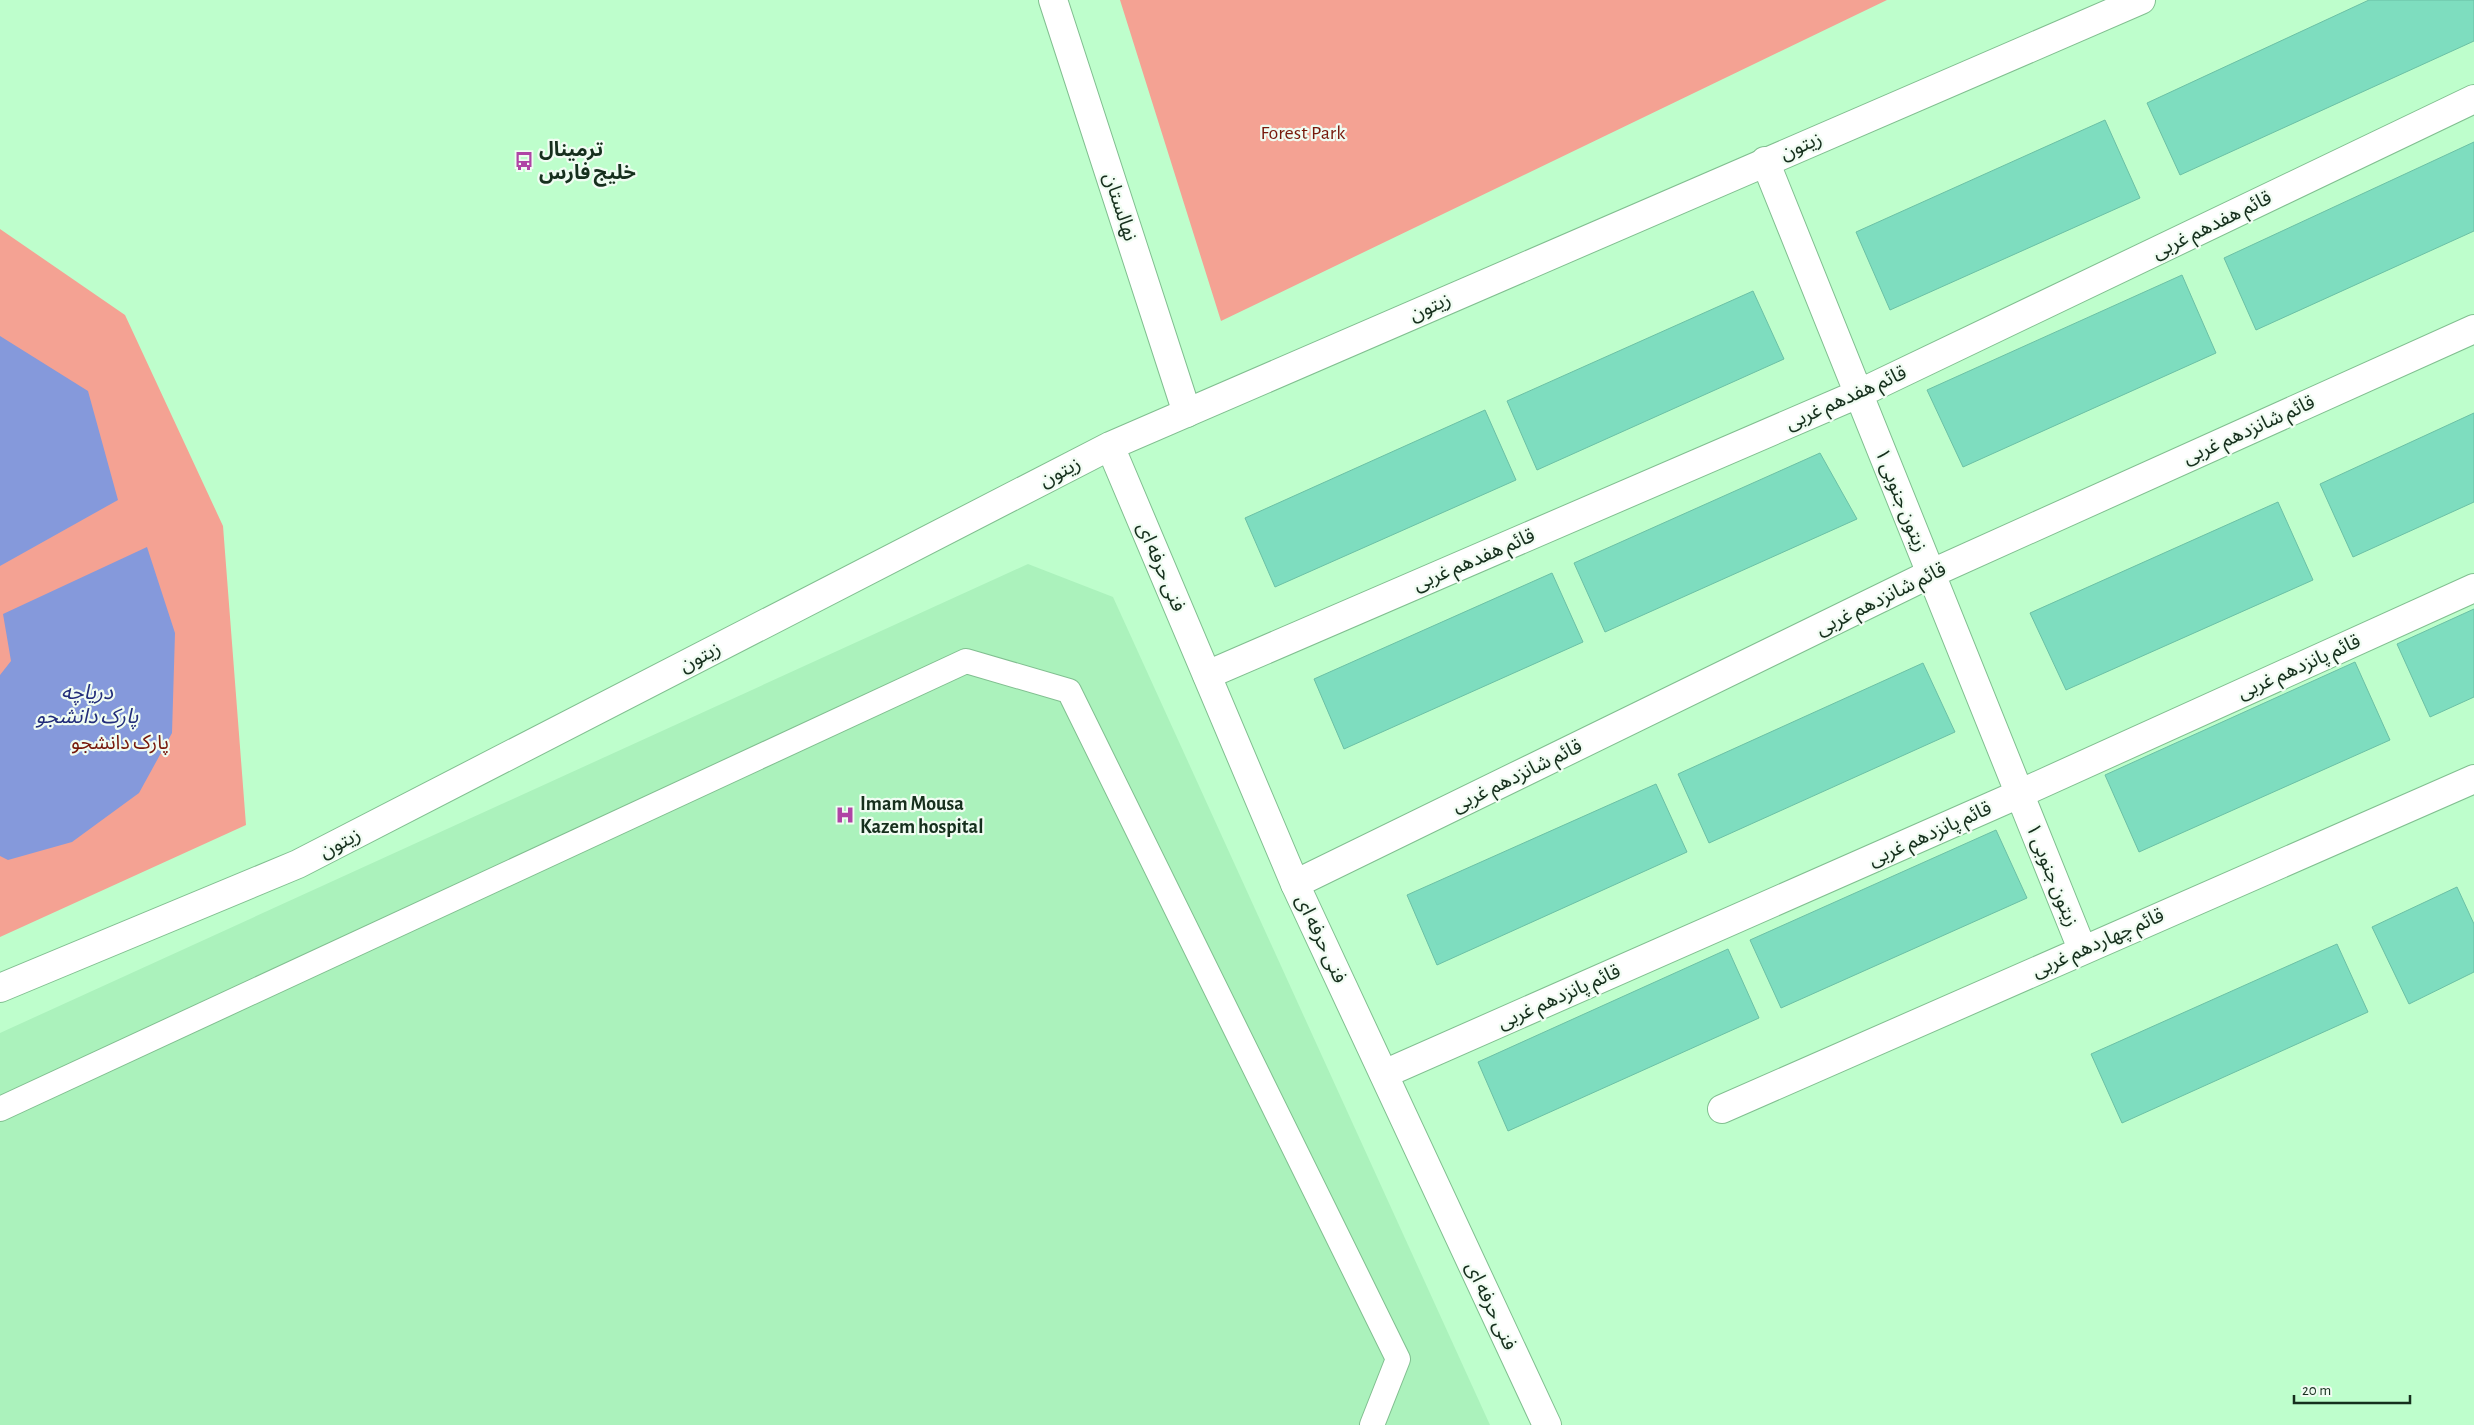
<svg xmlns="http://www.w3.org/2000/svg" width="2474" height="1425" font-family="'Alegreya Sans','Noto Sans Arabic',sans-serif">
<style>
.built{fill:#abf2bc}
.green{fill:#f4a293}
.water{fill:#8599db}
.building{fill:#7eddbf;stroke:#6bc0a5}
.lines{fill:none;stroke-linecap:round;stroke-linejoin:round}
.service-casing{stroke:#81bf90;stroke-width:26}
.minor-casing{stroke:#81bf90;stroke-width:30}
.tertiary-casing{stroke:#81bf90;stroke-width:30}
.service{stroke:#fff;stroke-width:24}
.minor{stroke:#fff;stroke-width:28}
.tertiary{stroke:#fff;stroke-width:28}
.labels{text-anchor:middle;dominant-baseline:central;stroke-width:4.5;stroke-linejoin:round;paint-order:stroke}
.park-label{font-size:20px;fill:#77180b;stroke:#f0fcf2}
.street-label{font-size:20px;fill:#162f1d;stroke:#f0fcf2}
.poi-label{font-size:20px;font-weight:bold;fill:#162f1d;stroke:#f0fcf2;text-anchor:start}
.water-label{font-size:21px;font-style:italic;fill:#222d7a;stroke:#f0fcf2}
</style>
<rect width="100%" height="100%" fill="#befecc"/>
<path class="built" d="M1028,564L1113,597L1490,1425H0V1033Z"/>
<path class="green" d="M1120,0H1887L1221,321Z
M0,229L125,315L223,526L246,825L0,937Z"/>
<path class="water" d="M0,336L88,391L118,500L0,566Z
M147,547L175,633L172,733L139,793L72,842L8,860L0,856V675L11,661L3,614Z"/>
<path class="building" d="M2369,0H2474V41L2180,175L2147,103Z
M2105,120L2140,198L1890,310L1856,232Z
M2474,142V231L2256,330L2224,258Z
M2182,275L2216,353L1963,467L1927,390Z
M1753,291L1784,359L1537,470L1507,401Z
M1485,410L1516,480L1275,587L1245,518Z
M2474,413V502L2353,557L2320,484Z
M1820,453L1857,519L1605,632L1574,563Z
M2278,502L2313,580L2066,690L2030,613Z
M1552,573L1583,642L1344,749L1314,679Z
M2474,609V697L2430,717L2397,644Z
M2355,662L2390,740L2139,852L2105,775Z
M1923,663L1955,732L1709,843L1678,774Z
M1656,784L1687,852L1437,965L1407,895Z
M1996,830L2027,898L1781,1008L1750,940Z
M2457,887L2474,924V972L2409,1004L2372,927Z
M2337,944L2368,1012L2122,1123L2091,1054Z
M1728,949L1759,1018L1508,1131L1478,1062Z"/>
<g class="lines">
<g class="service-casing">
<path id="service" d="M0,1109L966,661L1069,691L1398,1359L1372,1425"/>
</g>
<g class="minor-casing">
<path id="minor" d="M1053,0L1187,413
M1765,161L2082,949
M1207,675L1858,394L2474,99
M1295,884L1930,574L2474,329
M1384,1074L2019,794L2474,588
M1722,1109L2474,779"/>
</g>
<g class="tertiary-casing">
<path id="tertiary" d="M1110,446L1295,884L1547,1425
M0,988L298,864L1110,446L2141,0"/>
</g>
<use href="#service" class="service"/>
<use href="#minor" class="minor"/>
<use href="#tertiary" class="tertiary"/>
</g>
<defs>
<g id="bus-bare" transform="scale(1.5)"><path d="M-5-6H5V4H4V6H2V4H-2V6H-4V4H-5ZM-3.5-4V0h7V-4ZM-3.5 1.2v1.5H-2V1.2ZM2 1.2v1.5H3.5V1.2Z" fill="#af44a5" stroke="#f0fcf2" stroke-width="2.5" paint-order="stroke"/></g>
<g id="hospital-bare" transform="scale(1.5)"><path d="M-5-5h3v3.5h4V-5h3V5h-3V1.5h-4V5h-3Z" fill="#af44a5" stroke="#f0fcf2" stroke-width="2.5" paint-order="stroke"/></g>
</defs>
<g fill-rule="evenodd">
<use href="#bus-bare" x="524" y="161"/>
<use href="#hospital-bare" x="845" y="815"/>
</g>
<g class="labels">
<g class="park-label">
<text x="1303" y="133">Forest Park</text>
<text x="120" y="743">پارک دانشجو</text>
</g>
<g class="street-label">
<text transform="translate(1801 146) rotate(-23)">زیتون</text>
<text transform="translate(1120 207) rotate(72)">نهالستان</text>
<text transform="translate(2212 225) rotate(-26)">قائم هفدهم غربی</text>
<text transform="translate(1430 307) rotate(-24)">زیتون</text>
<text transform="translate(1846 398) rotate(-24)">قائم هفدهم غربی</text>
<text transform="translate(2249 430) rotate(-24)">قائم شانزدهم غربی</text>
<text transform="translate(1060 472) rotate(-27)">زیتون</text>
<text transform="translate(1901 500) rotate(68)">زیتون جنوبی ۱</text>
<text transform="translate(1474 560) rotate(-23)">قائم هفدهم غربی</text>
<text transform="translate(1161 567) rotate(67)">فنی حرفه ای</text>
<text transform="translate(1881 599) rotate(-26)">قائم شانزدهم غربی</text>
<text transform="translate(700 657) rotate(-27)">زیتون</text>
<text transform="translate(2299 667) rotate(-24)">قائم پانزدهم غربی</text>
<text transform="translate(1517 776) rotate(-26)">قائم شانزدهم غربی</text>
<text transform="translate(1930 834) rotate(-24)">قائم پانزدهم غربی</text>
<text transform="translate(340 843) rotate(-27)">زیتون</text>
<text transform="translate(2052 875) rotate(68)">زیتون جنوبی ۱</text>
<text transform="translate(1321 939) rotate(65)">فنی حرفه ای</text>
<text transform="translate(2098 943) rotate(-24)">قائم چهاردهم غربی</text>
<text transform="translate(1559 997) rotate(-24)">قائم پانزدهم غربی</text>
<text transform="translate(1491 1306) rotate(65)">فنی حرفه ای</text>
</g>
<g class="poi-label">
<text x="539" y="150">ترمینال<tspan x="539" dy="23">خلیج فارس</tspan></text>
<text x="860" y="804">Imam Mousa<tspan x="860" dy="23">Kazem hospital</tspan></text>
</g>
<g class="water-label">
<text x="87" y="692">دریاچه<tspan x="87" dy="24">پارک دانشجو</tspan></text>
</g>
</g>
<path d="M2294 1395v8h116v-8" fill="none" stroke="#162f1d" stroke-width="2.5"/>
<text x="2302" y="1395" font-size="15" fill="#162f1d" stroke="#f0fcf2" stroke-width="4" paint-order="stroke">20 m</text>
</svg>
